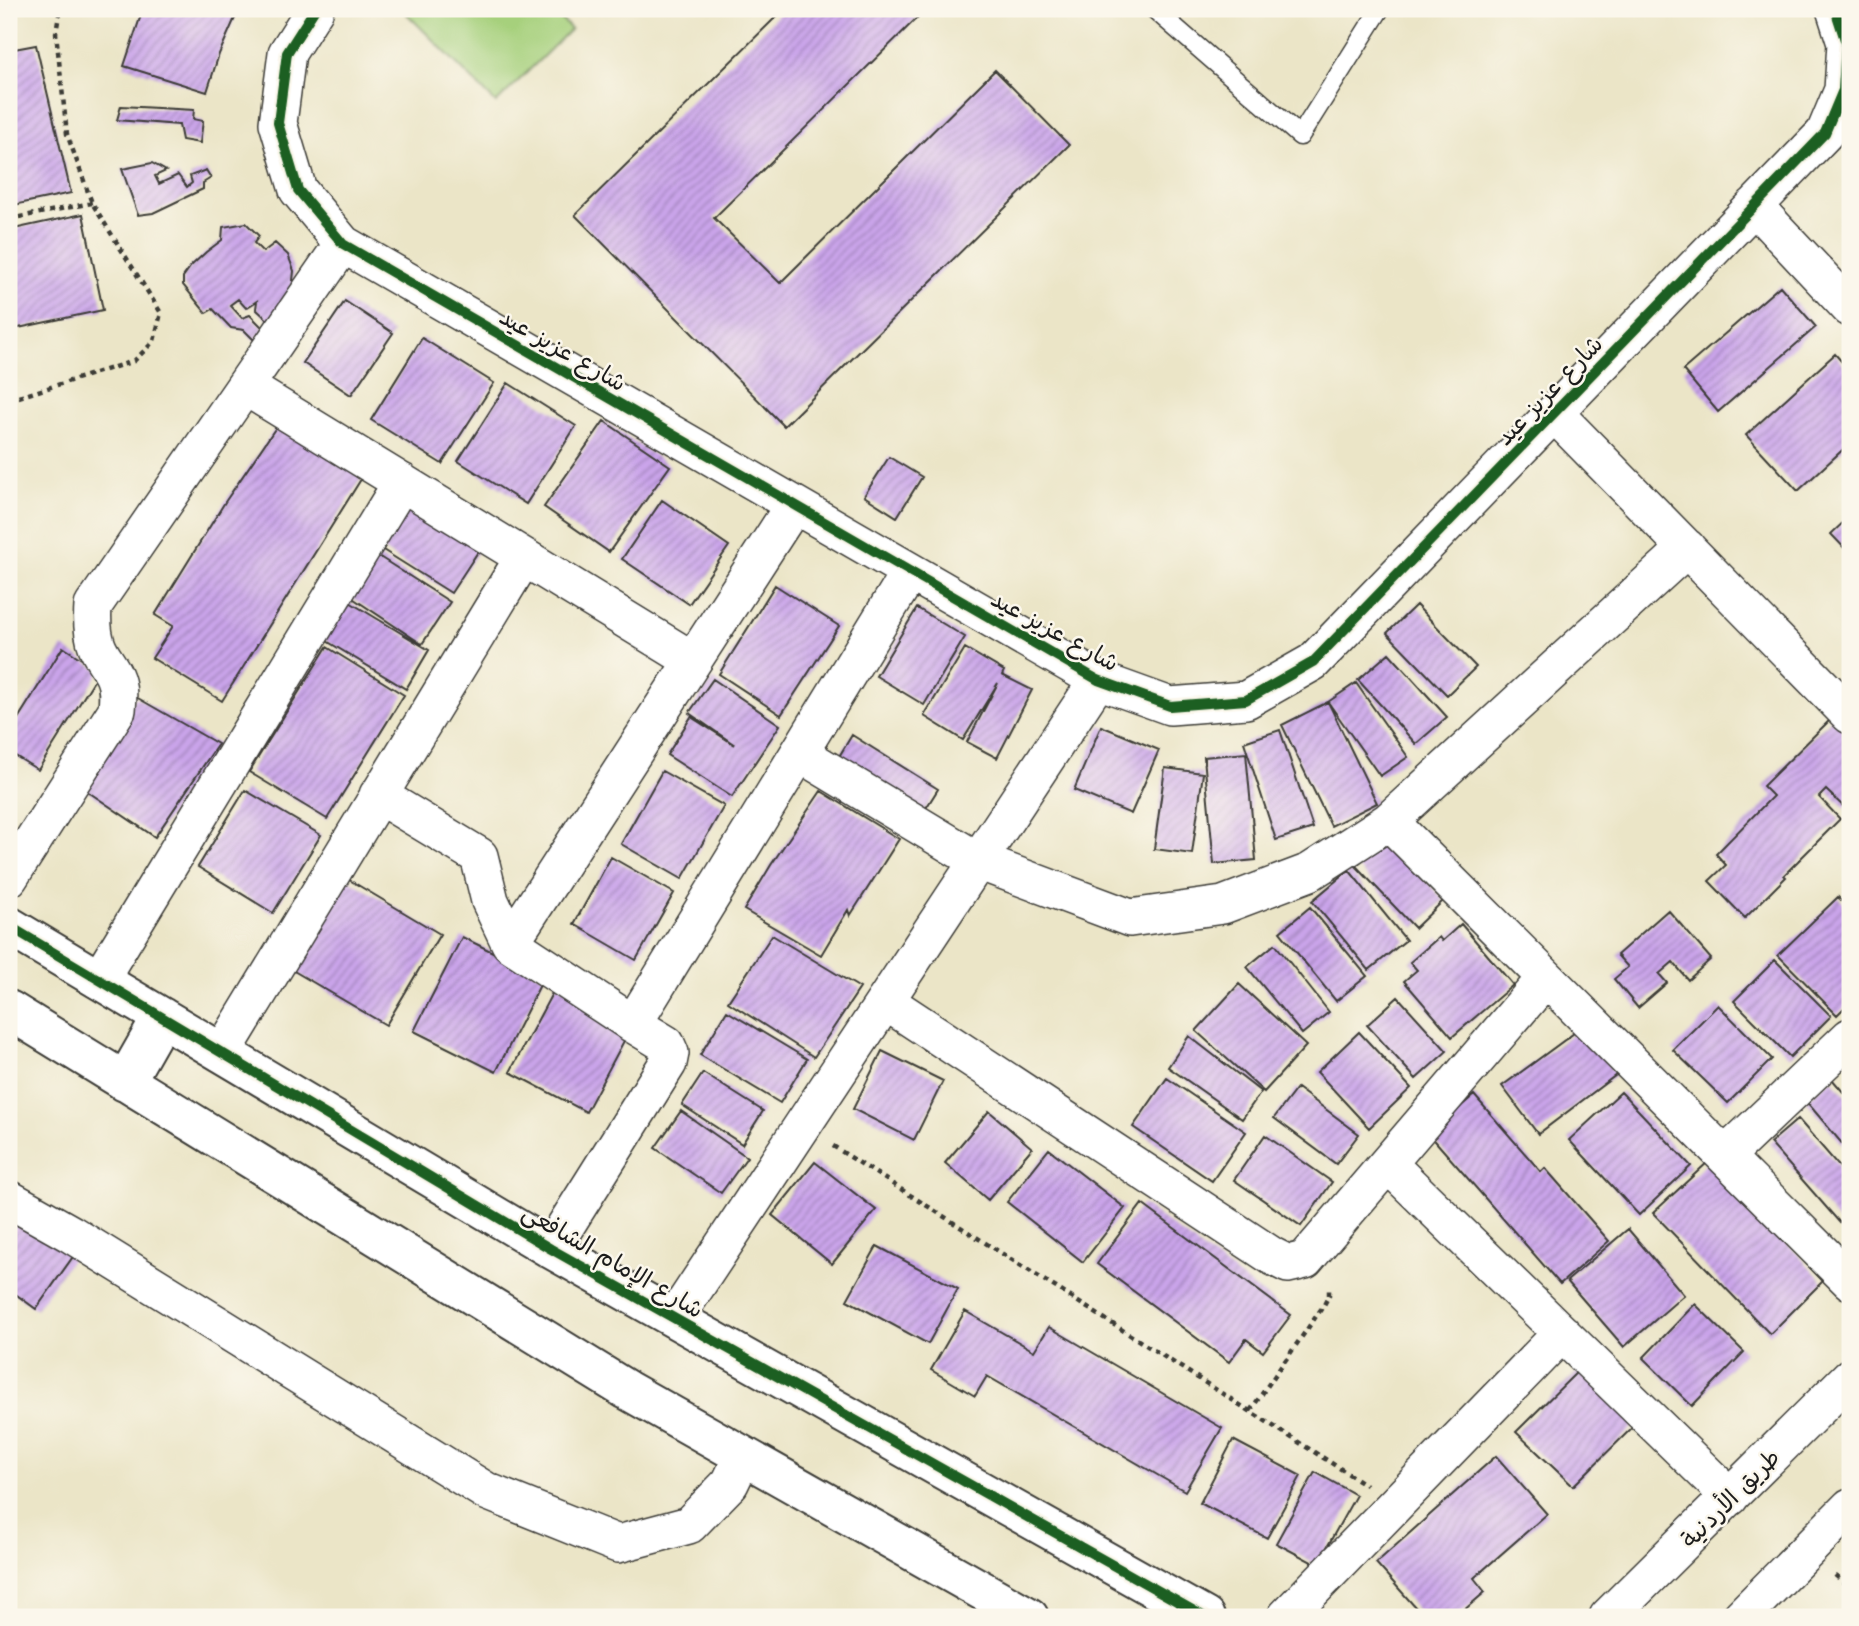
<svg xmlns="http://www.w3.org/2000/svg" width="1859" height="1626" font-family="'Playpen Sans','Playpen Sans Arabic',sans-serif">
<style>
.green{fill:#a6d07b;stroke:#61764c;stroke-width:2}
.building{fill:url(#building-hatch)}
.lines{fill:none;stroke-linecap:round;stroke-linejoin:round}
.service-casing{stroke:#3b3a36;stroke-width:21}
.minor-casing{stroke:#3b3a36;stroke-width:40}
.tertiary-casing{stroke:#3b3a36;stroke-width:42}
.path{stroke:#3b3a36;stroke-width:4.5;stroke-dasharray:5 5;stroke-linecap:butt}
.service{stroke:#fff;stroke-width:18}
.minor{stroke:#fff;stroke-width:37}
.tertiary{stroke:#fff;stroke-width:38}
.cycleway-casing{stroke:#fbf7ec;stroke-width:15}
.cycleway{stroke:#1b5e20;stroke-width:10}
.labels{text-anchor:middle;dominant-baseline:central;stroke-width:5;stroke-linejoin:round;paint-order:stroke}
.street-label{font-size:24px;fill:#1c1c1c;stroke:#fbf7ec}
</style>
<defs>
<pattern id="building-hatch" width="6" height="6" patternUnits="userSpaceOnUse" patternTransform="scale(1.75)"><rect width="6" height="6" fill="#caa4ea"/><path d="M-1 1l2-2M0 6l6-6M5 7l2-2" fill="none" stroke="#a385bd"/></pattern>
</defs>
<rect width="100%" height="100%" fill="#fbf7ec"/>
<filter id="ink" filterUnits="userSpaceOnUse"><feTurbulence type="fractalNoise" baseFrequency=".0143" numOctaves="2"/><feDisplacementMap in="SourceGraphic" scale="14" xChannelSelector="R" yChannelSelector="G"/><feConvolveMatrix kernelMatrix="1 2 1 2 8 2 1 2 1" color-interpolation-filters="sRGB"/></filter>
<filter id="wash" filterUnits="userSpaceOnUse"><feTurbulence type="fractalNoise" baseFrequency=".00686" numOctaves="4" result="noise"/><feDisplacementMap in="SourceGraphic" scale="28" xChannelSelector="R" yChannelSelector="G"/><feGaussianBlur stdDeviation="1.57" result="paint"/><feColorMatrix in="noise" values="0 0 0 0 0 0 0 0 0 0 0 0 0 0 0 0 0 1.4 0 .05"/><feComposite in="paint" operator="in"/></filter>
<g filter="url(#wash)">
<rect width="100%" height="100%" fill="#ebe5c7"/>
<path class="green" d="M402,9H551L571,29L496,103Z"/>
<g id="blocks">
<path class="building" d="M143,9H239L219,54L207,92L124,66Z
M784,9H926L714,218L780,283L995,70L1069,145L784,426L575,215Z
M36,45L71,193L9,206V50Z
M121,106L194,110L193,119L203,121L200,143L182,140L179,125L117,120Z
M152,163L166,171L155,176L159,184L178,175L187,187L192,183L190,176L206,170L211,178L203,183V189L153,213L138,215L122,169Z
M83,214L103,310L9,330V230Z
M246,223L259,236L254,243L263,252L275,243L288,255L294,271L292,290L269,321L256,309L257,301L246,308L238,299L230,305L242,318L250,315L264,329L254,340L244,330L231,328L213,309L206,313L183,285V277L191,266L206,252L222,240L223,227Z
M1780,286L1816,327L1718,412L1683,370Z
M345,301L393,333L351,395L303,363Z
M422,338L494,383L442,464L371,420Z
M1835,354L1850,371V443L1798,491L1746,435Z
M508,383L576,426L526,504L458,461Z
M281,420L363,476L222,701L152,658L173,626L155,615L225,502Z
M604,421L670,466L609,552L544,507Z
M889,457L922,477L897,517L864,496Z
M406,496L483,544L451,593L375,545Z
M662,500L729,546L689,604L622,559Z
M1850,516V554L1831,534Z
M375,554L450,602L422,644L348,595Z
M775,585L839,626L781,715L719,674Z
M343,598L429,650L406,689L320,637Z
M1416,605L1476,667L1447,695L1387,633Z
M917,608L965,637L924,705L876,676Z
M63,647L100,671L38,770L9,752V733Z
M327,647L404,695L327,819L249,772Z
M965,648L1004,671L1002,675L1032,690L997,758L967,742L998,683L963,740L924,716Z
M1389,653L1447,717L1416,744L1358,680Z
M713,679L780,725L732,797L667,755L691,717L735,745L689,713Z
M1356,683L1408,757L1380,776L1328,702L1377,803L1331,826L1282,725L1328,702Z
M136,697L218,744L155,837L78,785Z
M1833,717L1850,734V804L1846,809L1826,790L1819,797L1840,819L1784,875L1786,877L1745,918L1709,881L1726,865L1716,854L1773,796L1763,786Z
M1101,726L1159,750L1131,814L1074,790Z
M1280,730L1313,828L1276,840L1244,742Z
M852,735L938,789L911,832L826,778Z
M1246,753L1256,860L1214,864L1204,757Z
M1165,768L1203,773L1192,854L1154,849Z
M662,771L724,806L682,879L621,844Z
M245,790L321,835L273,913L198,867Z
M821,791L899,839L850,916L848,910L821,955L744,910L771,865Z
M1385,838L1444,900L1415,928L1356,866Z
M611,857L674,893L636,960L574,924Z
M1349,870L1406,940L1369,970L1312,901Z
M341,875L440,934L386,1025L287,967Z
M1838,897L1850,909V1007L1849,1008L1846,1006L1837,1015L1778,955Z
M1310,907L1367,976L1336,1001L1280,932Z
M1668,910L1711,959L1688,980L1673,962L1659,974L1667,983L1638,1008L1614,979L1628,967L1617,955Z
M1461,924L1513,985L1452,1037L1404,981L1417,970L1410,962L1439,937L1442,941Z
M772,935L860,988L814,1057L728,1002Z
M462,937L544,977L496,1072L414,1031Z
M1275,944L1329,1012L1302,1034L1247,967Z
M1775,960L1831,1016L1790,1057L1734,1001Z
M557,984L633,1024L586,1112L510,1072Z
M1239,984L1306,1046L1264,1092L1196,1031Z
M1398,997L1447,1051L1416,1079L1367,1025Z
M1718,1005L1772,1059L1728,1103L1673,1050Z
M727,1011L807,1059L780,1103L700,1055Z
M1581,1028L1616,1075L1538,1134L1502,1086Z
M1359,1032L1411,1088L1369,1128L1317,1072Z
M1189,1036L1261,1092L1242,1119L1168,1067Z
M882,1051L943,1081L914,1140L853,1109Z
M703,1073L763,1111L742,1144L682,1105Z
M1167,1078L1246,1132L1212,1181L1133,1127Z
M1832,1079L1850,1100V1153L1806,1101Z
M1297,1088L1359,1134L1336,1164L1274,1118Z
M1621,1092L1691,1166L1639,1215L1569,1140Z
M1474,1095L1541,1172L1545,1168L1609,1241L1560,1284L1429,1134Z
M681,1111L747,1157L721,1193L655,1148Z
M989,1111L1032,1148L988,1200L945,1163Z
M1798,1119L1850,1179V1214L1840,1223L1770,1143Z
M1265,1135L1332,1182L1301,1226L1234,1180Z
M1049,1149L1125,1208L1083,1262L1007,1202Z
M1709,1161L1823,1281L1770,1334L1653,1213Z
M815,1162L876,1210L832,1264L772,1215Z
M1142,1204L1291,1315L1263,1352L1246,1339L1229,1362L1097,1264Z
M9,1211L77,1251L36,1309L14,1293L9,1300Z
M1628,1229L1684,1295L1624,1347L1567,1281Z
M877,1246L958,1289L928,1344L847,1300Z
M1695,1304L1744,1352L1692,1406L1643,1358Z
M965,1311L1034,1351L1049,1327L1222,1428L1185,1491L987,1376L975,1396L931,1370Z
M1585,1364L1640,1420L1573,1486L1516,1432Z
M1233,1440L1301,1476L1267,1538L1200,1503Z
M1496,1456L1547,1514L1474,1578L1485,1592L1456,1617H1424L1376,1563Z
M1315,1472L1356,1495L1317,1565L1276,1543Z"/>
</g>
</g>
<g filter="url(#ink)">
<use href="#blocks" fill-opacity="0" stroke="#3b3a36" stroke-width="2"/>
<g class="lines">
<g class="service-casing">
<path id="service" d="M1154,9L1300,136L1380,9"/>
</g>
<g class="minor-casing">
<path id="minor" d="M315,9L287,53L278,123L298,190L343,244L1098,680L1170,706L1246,700L1313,662L1825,133L1843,90L1846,43L1835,9
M1754,206L1850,308
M246,387L692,660
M1554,413L1850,715
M799,753L978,861L1130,918L1223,905L1310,872L1389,821L1687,548
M378,795L479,856L490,901L510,943L633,1024L666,1044L670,1053L668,1063L551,1249
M1389,821L1850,1281
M9,878L117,710C118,698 119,687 114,676C109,665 101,657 97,646C92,633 92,620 93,606L343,244
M510,943L794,505
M99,980L402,482
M885,1001L1272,1256L1288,1264L1305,1260L1546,978
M633,1024L910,572
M222,1053L524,557
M1725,1156L1850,1037
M1388,1164L1730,1497
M9,1199L71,1234L486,1491L618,1544L689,1525L730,1483L743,1456
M675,1318L1098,680
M1286,1617L1562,1333
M1608,1617L1850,1377
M1741,1617L1850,1507"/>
</g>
<g class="tertiary-casing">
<path id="tertiary" d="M9,926L551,1249L1205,1617
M9,1010L627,1390L1029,1617
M125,1082L162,1017"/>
</g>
<path class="path" d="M9,219L92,203
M9,400L134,361L154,341L161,313L92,203L67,134L56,33L60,9
M833,1146L1366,1485
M1250,1411L1324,1305L1329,1295V1286
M1835,1575L1850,1588"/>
<use href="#service" class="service"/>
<use href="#minor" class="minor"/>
<use href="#tertiary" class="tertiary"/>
<g class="cycleway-casing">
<path id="cycleway" d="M315,9L287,53L278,123L298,190L343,244L1098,680L1170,706L1246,700L1313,662L1825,133L1843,90L1846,43L1835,9
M9,926L551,1249L1205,1617"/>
</g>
<use href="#cycleway" class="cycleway"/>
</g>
</g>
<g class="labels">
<g class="street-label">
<text transform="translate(564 348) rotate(30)">شارع عزيز عيد</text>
<text transform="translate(1548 389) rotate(-46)">شارع عزيز عيد</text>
<text transform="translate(1056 629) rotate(29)">شارع عزيز عيد</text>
<text transform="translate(614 1259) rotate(30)">شارع الإمام الشافعى</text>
<text transform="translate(1729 1497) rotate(-45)">طريق الأردنية</text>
</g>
</g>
<rect width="1859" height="1626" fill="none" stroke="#fbf7ec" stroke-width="35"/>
</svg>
